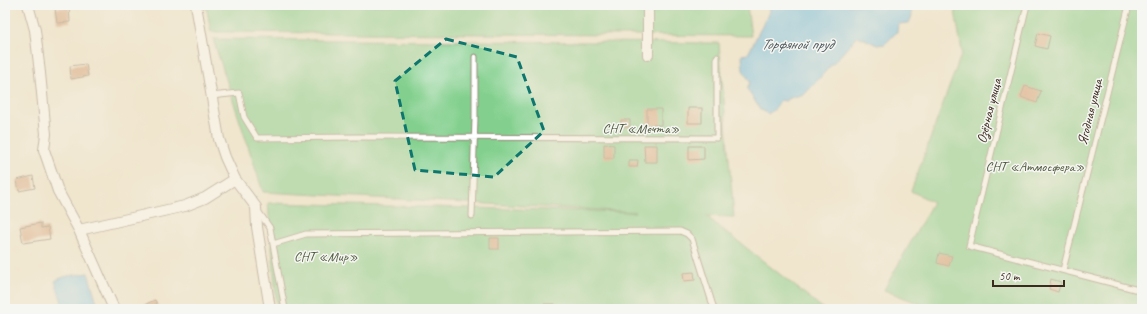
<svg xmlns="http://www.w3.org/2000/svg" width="1147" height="314" font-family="Caveat,sans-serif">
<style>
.green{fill:#83d08e;stroke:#5f7d56}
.water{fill:#70c0eb;stroke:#567584}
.building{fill:#d49a6f}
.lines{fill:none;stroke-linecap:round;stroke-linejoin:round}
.lane-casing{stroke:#968876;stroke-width:7}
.street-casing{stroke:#968876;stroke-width:12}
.lane{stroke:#fff;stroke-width:5}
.street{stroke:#fff;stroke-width:10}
.marked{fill:none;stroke:#0f766e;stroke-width:3;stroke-dasharray:8 5;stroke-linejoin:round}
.labels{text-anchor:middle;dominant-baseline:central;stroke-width:3;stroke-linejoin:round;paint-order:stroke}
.street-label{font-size:14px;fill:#3b2a1e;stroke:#f6f6f2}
.park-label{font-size:14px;fill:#515c40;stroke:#f6f6f2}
.water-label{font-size:15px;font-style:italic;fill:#4b575c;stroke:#f6f6f2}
</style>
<rect width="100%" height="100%" fill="#f6f6f2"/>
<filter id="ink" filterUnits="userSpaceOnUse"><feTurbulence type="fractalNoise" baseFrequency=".025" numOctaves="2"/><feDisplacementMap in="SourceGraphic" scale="8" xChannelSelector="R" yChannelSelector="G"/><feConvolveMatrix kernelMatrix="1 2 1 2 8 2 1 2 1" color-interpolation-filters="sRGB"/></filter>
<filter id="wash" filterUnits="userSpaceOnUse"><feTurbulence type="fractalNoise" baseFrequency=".012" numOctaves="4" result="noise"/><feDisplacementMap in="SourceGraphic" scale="16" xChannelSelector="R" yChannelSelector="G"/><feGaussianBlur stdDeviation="0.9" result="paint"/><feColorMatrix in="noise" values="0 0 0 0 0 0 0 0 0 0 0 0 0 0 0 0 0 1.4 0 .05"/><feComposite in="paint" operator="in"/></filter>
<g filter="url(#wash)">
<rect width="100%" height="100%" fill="#f0e6ce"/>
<path class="green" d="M206,5H747L751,36L211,32Z
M954,5H1142V309H933L884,290L933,202L911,191L962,52Z
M213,39L719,43L734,217L706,216L824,309H277L268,203L635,212L263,192Z"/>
<path class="water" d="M770,5H910L912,16L909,23L898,24L897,32L885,44L877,45L858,36L805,94L790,98L786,101L780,100L776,108L768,114L760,109L747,89L750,82L743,70L742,55L748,54L770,10Z
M88,273L99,309H64L55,281C67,274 75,276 88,273Z"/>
<g id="blocks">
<path class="building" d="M69,7L70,22L57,23L55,8Z
M1038,33L1050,36L1047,49L1035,46Z
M86,64L88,76L71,79L70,66Z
M1025,86L1041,91L1037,103L1021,97Z
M688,108H702V123H688Z
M647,109H661V125H647Z
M621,120H630V127H621Z
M604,144L614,145V158H604Z
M644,145H657V162H645Z
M689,146H704V159L689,160Z
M629,160H638L637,167H629Z
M33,176L35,188L19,191L17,180Z
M41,223V228L48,227L50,239L23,243L20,227Z
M490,238H499V249H490Z
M939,253L952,256L949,266L937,263Z
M694,272L695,280L684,281L683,273Z
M1051,279L1061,282L1058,292L1049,289Z
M155,300L159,308L146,309L144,305Z
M544,304H555V309H544Z"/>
</g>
</g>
<g filter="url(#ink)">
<use href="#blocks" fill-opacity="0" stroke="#968876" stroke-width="1"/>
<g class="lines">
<g class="lane-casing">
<path id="lane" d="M1027,5L969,246L1142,291
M211,96L239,93L244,117L257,138L355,137L717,138V57
M258,211L270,228L285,309
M472,216L475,117V57
M273,244L306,234L680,231L687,234L692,239L714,309
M1063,270L1129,5"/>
</g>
<g class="street-casing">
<path id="street" d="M28,5L35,30L40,73L46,134L44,150L58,191L79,230L185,206L205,198L235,179
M196,5L219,139L225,157L235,179L256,207L257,227L270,309
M648,55V5
M79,230L114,309"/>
</g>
<use href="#lane" class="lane"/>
<use href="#street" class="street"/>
</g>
</g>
<path d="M0 0H1147V314H0ZM446,39L517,57L544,131L494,177L415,170L395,81Z" fill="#f0e6ce" fill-opacity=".55" fill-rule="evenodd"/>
<path class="marked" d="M446,39L517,57L544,131L494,177L415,170L395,81Z"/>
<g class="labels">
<g class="street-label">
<text transform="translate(989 111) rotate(-76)">Озёрная улица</text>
<text transform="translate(1090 112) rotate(-76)">Ягодная улица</text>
</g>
<g class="park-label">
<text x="641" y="128">СНТ «Мечта»</text>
<text x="1035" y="166">СНТ «Атмосфера»</text>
<text x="326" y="256">СНТ «Мир»</text>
</g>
<g class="water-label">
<text x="797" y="44">Торфяной пруд</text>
</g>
</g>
<rect width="1147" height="314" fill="none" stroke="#f6f6f2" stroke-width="20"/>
<path d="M993 280v6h71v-6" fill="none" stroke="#3b2a1e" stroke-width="2"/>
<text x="999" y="280" font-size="12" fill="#3b2a1e" stroke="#f6f6f2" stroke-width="3" paint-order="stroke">50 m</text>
</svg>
